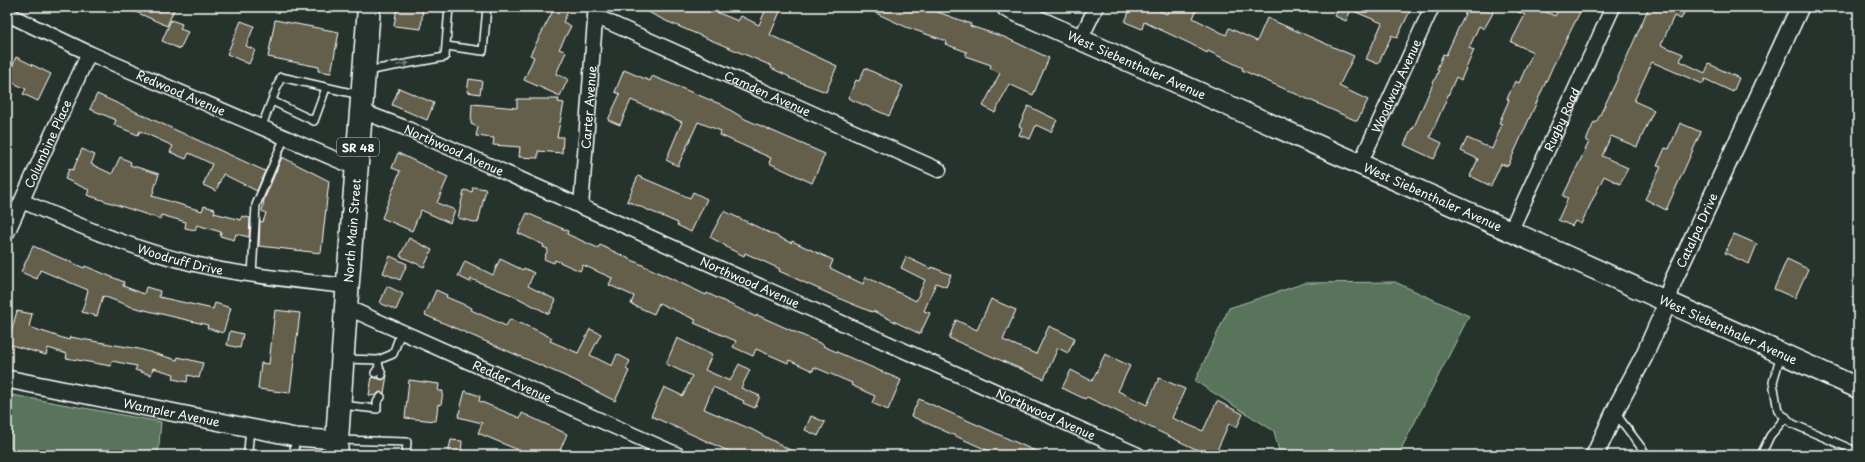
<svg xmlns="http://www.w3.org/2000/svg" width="1865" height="462" font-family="'Playpen Sans',sans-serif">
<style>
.green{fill:#59745b;stroke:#acbaad}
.building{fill:#635e4c;stroke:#fff}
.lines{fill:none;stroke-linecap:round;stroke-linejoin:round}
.service-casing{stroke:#fff;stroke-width:10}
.minor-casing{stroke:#fff;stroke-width:17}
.tertiary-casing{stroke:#fff;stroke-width:20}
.secondary-casing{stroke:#fff;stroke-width:23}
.primary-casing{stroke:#fff;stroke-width:25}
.service{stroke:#26332d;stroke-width:7}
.minor{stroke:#26332d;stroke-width:14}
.tertiary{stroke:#26332d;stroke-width:17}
.secondary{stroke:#26332d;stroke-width:20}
.primary{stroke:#26332d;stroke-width:22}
.oneway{stroke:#727a76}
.labels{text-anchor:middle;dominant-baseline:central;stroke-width:3.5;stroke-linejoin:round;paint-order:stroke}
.shield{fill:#26332d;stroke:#bec2c0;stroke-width:1}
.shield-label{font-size:11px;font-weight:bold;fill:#fff}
.street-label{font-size:12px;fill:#fff;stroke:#26332d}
</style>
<rect width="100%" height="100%" fill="#26332d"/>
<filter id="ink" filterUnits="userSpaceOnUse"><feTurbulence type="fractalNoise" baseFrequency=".025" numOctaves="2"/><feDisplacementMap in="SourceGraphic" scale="8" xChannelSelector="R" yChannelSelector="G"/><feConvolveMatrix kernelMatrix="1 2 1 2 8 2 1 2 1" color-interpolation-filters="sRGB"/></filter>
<g filter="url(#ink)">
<path class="green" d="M1395,282L1469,316L1398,455H1280L1274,431L1195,381L1229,308L1305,283Z
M7,394L161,422L158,455H7Z"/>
<path class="building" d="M125,7H152L161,11L163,7H175L167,26Z
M397,7H423L421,29L394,26Z
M555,7H570L563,22L571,26L559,49L566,52L556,74L568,79L560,96L524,80L534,57L530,55Z
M638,7H701L713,13L714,11L738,21L741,16L759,25L767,7H782L770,35L837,66L826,92L789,78L790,77L771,68L772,66L666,21Z
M863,7H924L971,24L970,26L1004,37L1049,58L1033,95L1009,84L995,113L983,106L1000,73L990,68L991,65L965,56L967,52L945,44L946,41L906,27Z
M1131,7H1150L1167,14L1170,7H1198L1193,18L1226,35L1229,28L1257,41L1267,18L1354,56L1339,86L1368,100L1357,121L1242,70L1243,68L1208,51L1207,53L1191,44L1144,22L1142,29L1125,22Z
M1339,7H1401L1410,11L1397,38L1392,35L1378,64L1366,59L1382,23L1351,10L1346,21L1335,16Z
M1468,7H1482L1493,13L1484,29L1479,26L1469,48L1474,50L1461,80L1456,77L1430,137L1442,143L1434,159L1404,145L1412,128L1413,129L1439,70L1437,69L1443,54L1446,55Z
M1508,7H1534L1555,16L1560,7H1574L1581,10L1553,66L1508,166L1501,164L1491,186L1470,176L1478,159L1461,151L1467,138L1492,149L1502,124L1499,123L1509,100L1507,99L1515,81L1519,83L1533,52L1511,42L1525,15Z
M1649,7H1687L1681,19L1674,16L1661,45L1683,54L1680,61L1705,73L1709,64L1739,78L1733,92L1705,79L1703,84L1652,62L1634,101L1654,110L1637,147L1611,136L1602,156L1628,168L1620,184L1604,176L1581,224L1575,221L1572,226L1558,220L1568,198L1563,196L1589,142L1586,141L1594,122L1596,123L1615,84Z
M171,20L182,24L180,29L188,32L180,49L162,41Z
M275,20L339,32L331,73L318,71L319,67L268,57Z
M241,21L254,26L246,46L255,50L249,64L227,54Z
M16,57L51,74L38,101L23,94L26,89L7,80Z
M865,68L903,86L889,116L848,98L856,80L859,81Z
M624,70L650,81L652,76L720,104L745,119L825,154L812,183L769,163L771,158L720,135L721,131L698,122L678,166L666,160L682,122L631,100L620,125L608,120L620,94L615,92Z
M469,79L482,81L480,94L467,92Z
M399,88L434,103L427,120L392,105Z
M97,94L265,171L257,191L223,174L216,191L203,185L212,164L189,153L186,159L170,152L173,146L140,131L138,135L114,125L116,120L90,109Z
M517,99H559L558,102L564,103L557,137H563L562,153L538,151V158L519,157L520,147L493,145L494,138L476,136L478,127L471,124L472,104L517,108Z
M1028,106L1057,120L1051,132L1036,125L1030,139L1019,135L1022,128L1019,126Z
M1680,123L1701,132L1666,210L1645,199L1661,167L1657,166L1665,148L1669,149Z
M82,149L95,155L91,164L112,174L120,157L131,162L130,165L159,174L152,196L202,211L204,206L215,209L214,213L241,220L242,216L250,218L249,237L236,234L234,240L220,236L221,232L197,225L195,230L185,228L186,222L161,215L160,219L87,195L89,190L65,179L69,169L73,170Z
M398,153L448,177L437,203L455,210L450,223L421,210L412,231L382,218L400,171L392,168Z
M282,157L329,181L321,253L259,246L260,221L263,222L266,213L262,211L264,200Z
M638,176L690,198L693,192L707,199L691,232L677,225L678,223L627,201Z
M473,187L486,189L478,223L458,218L464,190L472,192Z
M724,211L791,243L792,241L833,260L830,268L863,284L866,277L916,301L925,280L901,268L906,257L931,269L932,267L951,275L946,287L936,283L924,311L930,313L920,334L873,311L872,312L845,301L779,271L780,269L745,253L744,256L726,247V246L710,237Z
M527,213L568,231L567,234L598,248L600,245L706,295L707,293L756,317L757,315L824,345L823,346L901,380L888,410L872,403L875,396L851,385L852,383L814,367L813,371L789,360L788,363L756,349L753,356L733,347L736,341L694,323L696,320L659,303L654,314L631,304L634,296L609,285L612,278L583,265L580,271L555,260L554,263L544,259L548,249L543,247L544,245L518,233Z
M1734,234L1757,244L1749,264L1725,253Z
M409,238L432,250L424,267L400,256Z
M33,246L84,268L85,266L124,282L123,286L144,294L146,287L160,291L159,297L213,309L215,303L231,308L223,333L207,328L208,325L132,307L103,296L97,316L82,312L88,290L40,270L37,279L21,272Z
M390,256L407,264L400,280L383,273Z
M500,259L523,270L524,268L534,273L528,286L556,300L549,314L512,295L471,279L470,282L458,276L465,261L493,275Z
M1787,259L1808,269L1795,298L1774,289Z
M387,286L403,294L396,310L380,303Z
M436,290L447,295L446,297L472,308L471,310L506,326L510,319L534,329L552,338L550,341L578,353L590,329L601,334L590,355L612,366L617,354L630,361L626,369L629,371L615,401L574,380L425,315Z
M991,299L1016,310L1003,340L1036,354L1049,326L1075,338L1068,353L1058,348L1044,379L949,338L956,320L977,330Z
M275,310L300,313L290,393L258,389L261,363L269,364Z
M17,311L32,314L29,327L69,340L70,337L104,343L139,349L177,360L178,357L203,363L199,378L188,375L187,382L173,379L174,374L153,368L151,375L135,370L137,366L112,361L111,366L66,358L67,354L48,348L46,355L8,344Z
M230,331L243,334L240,348L227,345Z
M677,338L712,355L705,370L730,381L739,364L750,370L741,388L760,396L755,408L743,403L744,401L713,387L704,409L753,430L799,455H737L651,416L664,387L683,396L692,376L666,364Z
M1105,354L1130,366L1118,391L1147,405L1159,378L1185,389L1172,418L1203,431L1217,401L1243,414L1237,427L1229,423L1215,455H1208L1087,397L1085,399L1062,388L1071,370L1092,381Z
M387,375L384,393L380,392L375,396L369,395L372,377L383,380Z
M409,380L439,384L438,391H443L441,405L438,404L436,421L405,418Z
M465,391L480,396L479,401L520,418L522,413L567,434L558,455H530L478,433L482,423L458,417Z
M919,399L980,426L1044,455H998L911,416Z
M811,416L825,422L818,436L805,430Z
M451,440L462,441L461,454L448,453Z"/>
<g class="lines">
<g class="service-casing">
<path id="service" d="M446,46L483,51L487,7
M366,71L445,57L449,7
M272,101L314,121L326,88
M261,128L281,77L360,95
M252,275L256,205L284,139
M1781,354L1773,382L1778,411L1793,424L1858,452
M345,359L378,360L379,367
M378,360L393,354L401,332
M375,373L379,367L382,375
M341,405L377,409V402L381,397
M1616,414L1647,455
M250,428L248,451L253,455
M339,440L407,442L406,455
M294,455L295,437
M1761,455L1770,436L1786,417"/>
</g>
<g class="minor-casing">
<g id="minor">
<path id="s1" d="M7,14L89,53L356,168"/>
<path id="s2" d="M595,16L939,170"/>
<path d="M1080,40L1096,7"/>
<path id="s3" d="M361,111L403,127L1138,455"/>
<path id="s4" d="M1360,164L1432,7"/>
<path id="s5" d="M22,201C84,228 145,254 212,268C256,277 302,281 347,286"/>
<path id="s6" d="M581,207L596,7"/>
<path id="s7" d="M1510,232L1613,7"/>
<path id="s8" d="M7,233L89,53"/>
<path id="s9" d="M346,307L678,455"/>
</g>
</g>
<g class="tertiary-casing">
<g id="tertiary">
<path id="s10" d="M7,379L295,437L337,440"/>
<path id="s11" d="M1595,455L1619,403L1644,356L1663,313L1673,281L1800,7"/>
</g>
</g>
<g class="secondary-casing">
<g id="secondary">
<path id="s12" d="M1007,7L1564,255L1858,388"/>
</g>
</g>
<g class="primary-casing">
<g id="primary">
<path id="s13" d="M336,455L346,307L369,7"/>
</g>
</g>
<use href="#service" class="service"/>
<use href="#minor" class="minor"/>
<use href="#tertiary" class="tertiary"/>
<use href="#secondary" class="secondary"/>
<use href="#primary" class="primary"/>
</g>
<defs><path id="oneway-shaft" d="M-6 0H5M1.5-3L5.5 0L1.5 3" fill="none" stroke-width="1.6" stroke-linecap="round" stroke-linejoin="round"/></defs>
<use class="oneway" href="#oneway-shaft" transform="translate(403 64) rotate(-10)"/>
</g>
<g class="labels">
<rect class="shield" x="337" y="138" width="42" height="18" rx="3"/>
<g class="shield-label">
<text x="358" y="147">SR 48</text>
</g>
<g class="street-label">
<text stroke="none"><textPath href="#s12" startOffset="142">West Siebenthaler Avenue</textPath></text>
<text stroke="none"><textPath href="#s4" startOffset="86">Woodway Avenue</textPath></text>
<text stroke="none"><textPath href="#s1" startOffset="191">Redwood Avenue</textPath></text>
<text stroke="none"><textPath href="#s2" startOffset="189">Camden Avenue</textPath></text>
<text stroke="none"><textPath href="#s6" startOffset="100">Carter Avenue</textPath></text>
<text stroke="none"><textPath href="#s7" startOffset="124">Rugby Road</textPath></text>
<text stroke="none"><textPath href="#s8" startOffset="98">Columbine Place</textPath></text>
<text stroke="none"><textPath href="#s3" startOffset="101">Northwood Avenue</textPath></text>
<text stroke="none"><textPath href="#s12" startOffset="466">West Siebenthaler Avenue</textPath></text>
<text stroke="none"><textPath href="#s13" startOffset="225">North Main Street</textPath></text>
<text stroke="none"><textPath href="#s11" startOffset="247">Catalpa Drive</textPath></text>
<text stroke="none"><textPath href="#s5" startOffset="169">Woodruff Drive</textPath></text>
<text stroke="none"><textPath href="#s3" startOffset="425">Northwood Avenue</textPath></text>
<text stroke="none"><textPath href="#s12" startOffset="790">West Siebenthaler Avenue</textPath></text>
<text stroke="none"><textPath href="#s9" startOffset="182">Redder Avenue</textPath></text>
<text stroke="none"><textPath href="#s10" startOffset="168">Wampler Avenue</textPath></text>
<text stroke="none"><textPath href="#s3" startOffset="749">Northwood Avenue</textPath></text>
</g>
</g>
<rect width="1865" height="462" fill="none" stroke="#26332d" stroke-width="24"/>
<rect x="12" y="12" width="1841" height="438" fill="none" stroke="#fff" stroke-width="1.5" filter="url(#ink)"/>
</svg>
